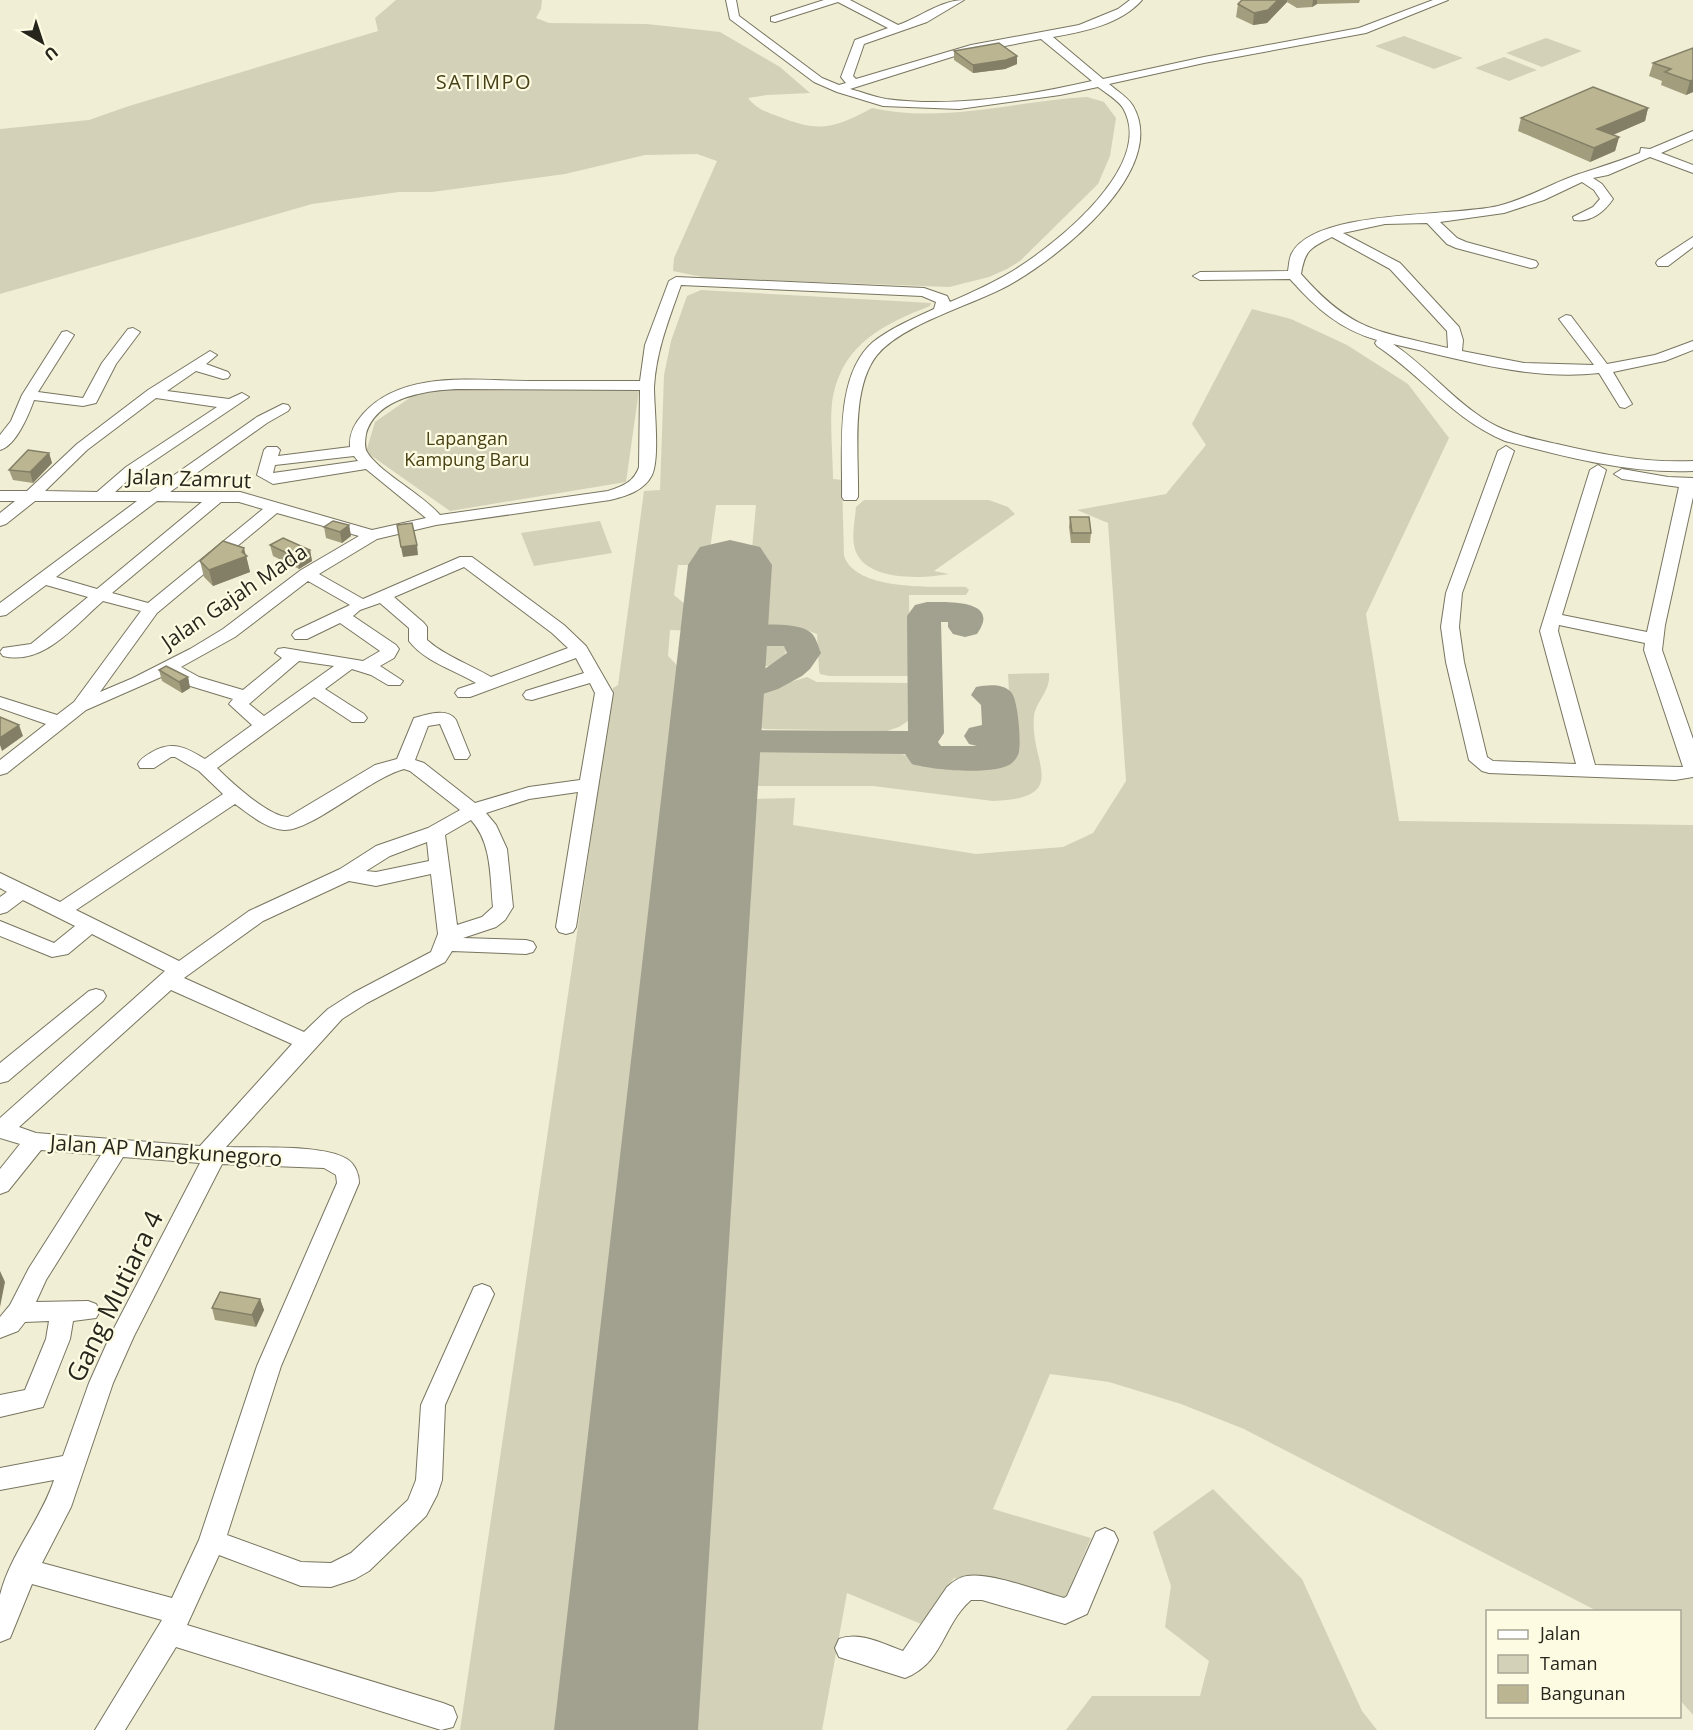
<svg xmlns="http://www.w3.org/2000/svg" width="1693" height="1730" font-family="'Open Sans',sans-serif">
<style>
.green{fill:#d4d1b9}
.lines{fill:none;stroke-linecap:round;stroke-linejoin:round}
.taxiway{fill:#a2a08e;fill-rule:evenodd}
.runway{fill:#a2a08e;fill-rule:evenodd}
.minor-casing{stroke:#787560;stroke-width:2}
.minor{fill:#fff;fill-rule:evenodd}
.wall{fill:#a19d7d}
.shaded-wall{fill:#837f66}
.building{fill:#bbb691;stroke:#837f66;stroke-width:1.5}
.labels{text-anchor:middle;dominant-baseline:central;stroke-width:4.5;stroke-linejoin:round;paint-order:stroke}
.far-park-label{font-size:18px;fill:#484113;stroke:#fefbe3}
.far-quarter-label{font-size:20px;letter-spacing:1.5px;fill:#474117;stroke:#fefbe3}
.street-label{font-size:21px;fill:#27261d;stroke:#fefbe3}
.near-street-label{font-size:26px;fill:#27261d;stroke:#fefbe3}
</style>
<rect width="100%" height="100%" fill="#f1eed6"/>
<path class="green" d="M396,0H542L541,9L536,18L549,23L647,24L720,32L780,67L810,93L767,95L748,98C756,109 768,113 780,117C820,133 835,128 872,108C943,124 1016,101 1087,97L1104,102L1116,118L1110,156L1098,184L1020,261L1007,269L989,277L949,287L707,278L673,271L674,258L717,161L697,154L645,155L565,174L432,192H399L312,204L0,294V129L89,120L129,106L378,31L375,18Z
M1404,36L1463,58L1434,69L1375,46Z
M1546,38L1582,51L1542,67L1506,53Z
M1504,57L1537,70L1509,81L1475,68Z
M701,290L931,303L930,306C884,324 844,343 833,396C829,416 833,457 833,479L842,480L844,556C857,592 934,586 966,587L969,590L966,595H909L910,676H829L820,674L819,670L817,634L801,628L745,626L756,505H716L708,565H678L674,595L704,620L701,631L670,630L668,656L696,685L588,1730H460L613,688L618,685L644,491L660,490L664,375L671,341L687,296Z
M1252,309L1291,319L1347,345L1408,384L1449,438L1366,614L1399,821L1693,825V1715L1680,1700V1612L1597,1611L1244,1429L1181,1404L1109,1382L1050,1374L993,1509L1091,1538L1065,1599L954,1578L921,1624L847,1593L822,1730H663L732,807L747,799L795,798L793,825L976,854L1063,847L1093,833L1126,781L1108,523L1077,510L1166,494L1206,445L1192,424Z
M452,390H639L626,482L450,511L366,452L375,422L414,395Z
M864,500H989L1008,507L1015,514L934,571L949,574C922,579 860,582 854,545C852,534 855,519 856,507Z
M600,521L612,553L534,566L521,533Z
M773,642L786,647L785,656C776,666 760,671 749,660L751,646Z
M1049,673C1051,691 1036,701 1034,716C1029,762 1073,798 993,801L873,786H746L734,778L735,759L742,753L763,746L883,748L905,755L912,762H1013L1008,674Z
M807,677L817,682L910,683L911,719L899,727L887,731L765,729L753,726L739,715L740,701L770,688Z
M1213,1489L1302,1579L1362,1711L1377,1730H1066L1092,1696H1200L1209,1661L1165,1627L1171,1586L1153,1532Z"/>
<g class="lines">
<path class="taxiway" d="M927,602C947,602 1002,599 977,634L965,637L953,634L948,627V622H941L944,733L938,742L941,746H977L969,744L964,736L969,728L982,725L981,705L971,695L976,687C988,685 1002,683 1011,692C1018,699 1021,741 1019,751C1019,755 1015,760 1012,763C997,776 931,770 912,764L905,754L737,752L724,749L719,741L724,733L737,730L908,731L907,616L915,605Z
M723,626C742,626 796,620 810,632C816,636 818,646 821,653L810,669L802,676L778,689L717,709L704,706L699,698L704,690L766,668L787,653L784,646H723L711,643L706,636L711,629Z"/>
<path class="runway" d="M730,540L760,547L772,565L698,1730H554L688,565L700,547Z"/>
<g class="minor-casing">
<path id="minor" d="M726,0H736L739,16L822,78L839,85L846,83L841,77L855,40L888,28L838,2L775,22L771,21V17L824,0H850L898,25C920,17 942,0 964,0L927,22L864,44L853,76L856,79L971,45L1079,25L1118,9L1130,0H1142C1121,24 1083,32 1053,37L1103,79L1204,57L1359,28L1433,0H1448L1366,33L1204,63L1109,84C1117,91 1128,97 1133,106C1170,170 1058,258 1009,285C973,305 902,324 877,355C850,389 859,455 858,497L856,500H844L842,497C843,450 834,376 873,342C891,328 914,318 934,309L936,302L922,296L681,285C669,319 656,351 654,387C654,408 660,458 652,475C644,491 626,496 610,500L436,525L377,539L319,574L363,599L460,557H472L564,625L586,646L613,693L576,927L573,932L566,934L559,932L556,927L578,792L529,799L486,813L496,825L507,849L513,907L505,920L496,927L463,938L526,940L533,942L536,947L533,952L526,954L452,951L445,962L367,1003L342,1019L226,1147C255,1148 324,1144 347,1159C355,1164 359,1174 359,1183L281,1366L227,1535L301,1562L331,1563L351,1553L408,1500L416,1480L421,1405L474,1287L482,1284L490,1287L494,1294L445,1405L442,1480L437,1495L426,1516L369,1571L355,1579L331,1587L301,1586L219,1555L187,1625L443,1703L453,1707L457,1717L453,1727L441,1730L176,1647L125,1730H95L162,1620L32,1584L10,1638L0,1642C0,1627 0,1609 0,1595C10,1554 41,1520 54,1480L0,1490V1468L63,1456L89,1383L111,1334L200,1163L123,1157L46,1280L36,1302L88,1301L96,1304L100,1311L96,1318L73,1321L70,1339L43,1407L0,1417V1395L25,1390L46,1339L49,1321L25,1322L18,1331L0,1338V1317L10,1305L29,1268L101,1155L41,1150L8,1191L0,1194V1169L20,1144L0,1138V1118L165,971L92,934L68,954L52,957L0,936V921L54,943L75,926L23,900L7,912L0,914V897L7,892L0,888V873L60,902L223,794L199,771L175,757H171L154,768H140L138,764C141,758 147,755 152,752C173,740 187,748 205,759L252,725L229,704L233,699L187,685L168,674L86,710L7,773L0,775V760L46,724L0,708V697L57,715L74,702L141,611L103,601C75,625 44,666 3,656L0,652L3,648L31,644L88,597L46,585L6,615L0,616V603L137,501H35L6,524L0,526V513L15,501H0V491H27L77,444L148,390L210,351L217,355L206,364L228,372L230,375L228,378L223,379L196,371L167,391L229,399L242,393L249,397L136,473L115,492H150L257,417L283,404L288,405L290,408L288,411L267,423L170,492H240L372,530L426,518L366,469L273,484L257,475L264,450L267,447H277L280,450L278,456L350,447C349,434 354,424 363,414C403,369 476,381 530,381C566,381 603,381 640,381L645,345L669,281L676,277L924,288L947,296L950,302C973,292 995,282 1016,269C1057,243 1156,165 1123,108C1118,100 1106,93 1098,87L1060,95L959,109L883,106L837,92L814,82L730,19ZM1041,39L1092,81C1026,96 953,108 886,99C874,97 862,92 850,89L958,55ZM459,389L640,390L639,467C634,482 623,486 608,491L440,515C421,493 380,473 367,452C364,447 365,440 366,434C376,397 427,390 459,389ZM156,398L217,407L126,467L97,492L45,491L87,450ZM354,456L358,461L273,473L275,465ZM157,501L202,502L97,589L56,577ZM221,502H239L263,509L148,603L112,593ZM277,513L359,536L301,570L223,629L190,649L133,678L100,692L157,613ZM464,567L552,633L568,648L491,677C469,664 445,656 427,640V627L424,623L394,597ZM308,581L350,605L295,631L292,635L295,639H307L340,623L380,651L363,661L284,648L278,649L275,653L282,658L243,690L199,677L181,667L235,637ZM380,603L409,628V641C424,661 454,670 476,683L458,689L455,693L458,697H470L576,658L584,673L526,691L523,695L526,699L532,700L590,683L595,693L580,780L529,787L475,803L424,763L415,760L428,726L440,724L455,759H467L470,755L456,720C447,707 426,715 414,718L397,759L375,765L288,817C269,817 231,782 217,768L314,697L352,722H364L367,718L364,714L325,689L352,669L371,675L388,685H400L403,681L380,666L394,658L399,649L396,645L353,616L360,610ZM299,661L334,666L264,716L249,704ZM404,769L410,771L460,810L428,828L376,846L340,869L249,911L179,961L76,910L235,804C249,814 266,829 284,830C312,831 370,778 404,769ZM471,820C492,843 490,877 493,907L482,917L457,925L445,835ZM427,842L429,861L376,872L366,871L390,856ZM431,874L438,934L431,952L353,993L328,1009L304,1032L184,978L263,921L349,881L376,886ZM171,990L292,1044L200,1146L36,1133L19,1127ZM222,1164L324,1168L336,1175L337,1183L257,1366L199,1540L172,1598L42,1563L71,1507L113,1383L134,1336Z
M1693,131V139L1661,153L1693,165V173L1650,157L1608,175L1593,178L1602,184L1613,199C1605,211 1591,223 1574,220L1573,217L1593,207L1600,199L1594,190L1582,182L1544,200L1504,213L1440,222L1457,238L1466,242L1536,261L1538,264L1536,267L1531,268L1456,248L1447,244L1427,223L1385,224L1343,233L1400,263L1459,327L1463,340L1462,351L1524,363L1594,365L1559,319L1566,315L1571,316L1607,364L1655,355L1693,341V350L1665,361L1613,372L1632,404L1625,408L1620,407L1599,373C1529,381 1460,359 1393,344C1425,365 1449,396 1481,417C1504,433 1530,438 1557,444C1603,455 1646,463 1693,461V471C1629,474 1566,457 1505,441C1454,420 1422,376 1377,346L1375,343L1377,340C1339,329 1316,308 1290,279L1200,280L1193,276L1200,272L1288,271C1289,266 1289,258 1292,253C1316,209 1451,217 1498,206C1527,199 1552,183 1579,174C1600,167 1620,161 1640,153L1641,148L1650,149ZM1332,237L1390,269L1447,331L1448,348C1378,331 1352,332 1301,274C1305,250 1310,248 1332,237Z
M1693,237V247L1668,266H1658L1656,263L1658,260Z
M133,328L140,332L116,364L96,403L83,406L34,400C29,414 16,446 0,450V435L11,421L22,395L62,332L67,331L74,335L38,392L83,398L102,363L128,329Z
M1506,446L1514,451L1462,593L1459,627L1464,662L1487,757L1493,761L1576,764L1540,631L1590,470L1598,465L1606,470L1562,615L1647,632L1679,487L1622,479L1614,474L1622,469L1668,477L1693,478V497L1665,625L1662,650L1693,739V777L1675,780L1489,773L1482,771L1469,760L1446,662L1441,627L1446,593L1498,451ZM1559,625L1645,643L1644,650L1683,767L1595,765L1558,631Z
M96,989L103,991L106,996L103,1001L8,1081L0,1083V1063L89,991Z
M1105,1528L1114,1532L1118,1540L1087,1614L1065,1624L982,1600H971C942,1625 944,1663 905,1678L839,1657L835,1648L839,1639C860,1631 883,1644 903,1651L947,1587C953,1582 959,1577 967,1576C990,1572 1039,1591 1064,1598L1067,1596L1096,1532Z"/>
</g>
<use href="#minor" class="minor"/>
</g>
<path class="wall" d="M1242,0H1360L1359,3L1317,4L1312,7L1297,8L1287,2L1267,23L1253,25L1236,17L1238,4Z
M1693,48V92L1686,95L1661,85L1662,81L1649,76L1653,63Z
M954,51L1017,64L1005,69L973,73L954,60Z
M1648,108L1645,121L1613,135L1619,137L1615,151L1590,162L1518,131L1521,118Z
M49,453L52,463L33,483L13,480L9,470Z
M1070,517L1091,533L1090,543H1071L1069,527Z
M349,525L351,536L342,543L326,538L324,527Z
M270,545L310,550L312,561L299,569L273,556Z
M246,555L250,572L213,586L204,577L200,561Z
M159,670L188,677L190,688L182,693L162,681Z
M260,1299L264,1310L256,1327L215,1320L212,1308Z"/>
<path class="shaded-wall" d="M1278,0H1287V2L1267,23L1253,25L1254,13Z
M1313,0H1317V4L1312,7Z
M1017,56V64L1005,69L973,73V65Z
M1693,80V92L1686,95L1690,81Z
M1648,108L1645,121L1594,143L1597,129Z
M1619,137L1615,151L1590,162L1594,148Z
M49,453L52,463L33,483L30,472Z
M349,525L351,536L342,543L340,532Z
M417,545L418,555L403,557L401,547Z
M244,548L250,572L213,586L209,570L242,552Z
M310,550L312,561L299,569L297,558Z
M188,677L190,688L182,693L179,682Z
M19,725L23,736L2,751L0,745V738Z
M0,1271L5,1282L0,1307Z
M260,1299L264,1310L256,1327L252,1315Z"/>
<path class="building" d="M1242,0H1278L1268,10L1254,13L1238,4Z
M999,43L1017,56L1006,60L973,65L954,51Z
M1693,48V80L1690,81L1665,72L1671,69L1653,63Z
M1593,87L1648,108L1597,129L1619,137L1594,148L1521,118Z
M28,450L49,453L30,472L9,470Z
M1070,517H1089L1091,533H1072Z
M333,521L349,525L340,532L324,527Z
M412,523L417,545L401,547L397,525Z
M283,538L310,550L297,558L270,545Z
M223,541L244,548L242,552L247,556L209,570L200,561Z
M166,666L188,677L179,682L159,670Z
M0,717L19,725L0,738Z
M220,1292L260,1299L252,1315L212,1308Z"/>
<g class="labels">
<g class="far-park-label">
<text x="467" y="438">Lapangan<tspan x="467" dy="21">Kampung Baru</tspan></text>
</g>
<g class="far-quarter-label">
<text x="484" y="81">SATIMPO</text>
</g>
<g class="street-label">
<text transform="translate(189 478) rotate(2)">Jalan Zamrut</text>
<text transform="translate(234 596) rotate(-34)">Jalan Gajah Mada</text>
<text transform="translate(166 1150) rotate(4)">Jalan AP Mangkunegoro</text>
</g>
<g class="near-street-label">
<text transform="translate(114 1296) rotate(-64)">Gang Mutiara 4</text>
</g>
</g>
<rect x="1486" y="1610" width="195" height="108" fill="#fefbe3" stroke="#a8a694" stroke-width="1.5"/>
<rect x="1498" y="1630" width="30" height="9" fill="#ffffff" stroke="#a8a694" stroke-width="1.5"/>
<text x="1540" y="1640" font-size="18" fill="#27261d">Jalan</text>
<rect x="1498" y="1655" width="30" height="18" fill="#d4d1b9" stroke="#a8a694" stroke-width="1.5"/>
<text x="1540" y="1670" font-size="18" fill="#27261d">Taman</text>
<rect x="1498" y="1685" width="30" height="18" fill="#bbb691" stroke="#a8a694" stroke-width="1.5"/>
<text x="1540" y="1700" font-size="18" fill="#27261d">Bangunan</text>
<g transform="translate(42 42) rotate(141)" stroke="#fefbe3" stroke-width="4.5" paint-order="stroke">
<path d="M0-4.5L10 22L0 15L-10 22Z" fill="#27261d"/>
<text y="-9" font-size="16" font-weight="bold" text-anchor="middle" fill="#27261d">U</text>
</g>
</svg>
